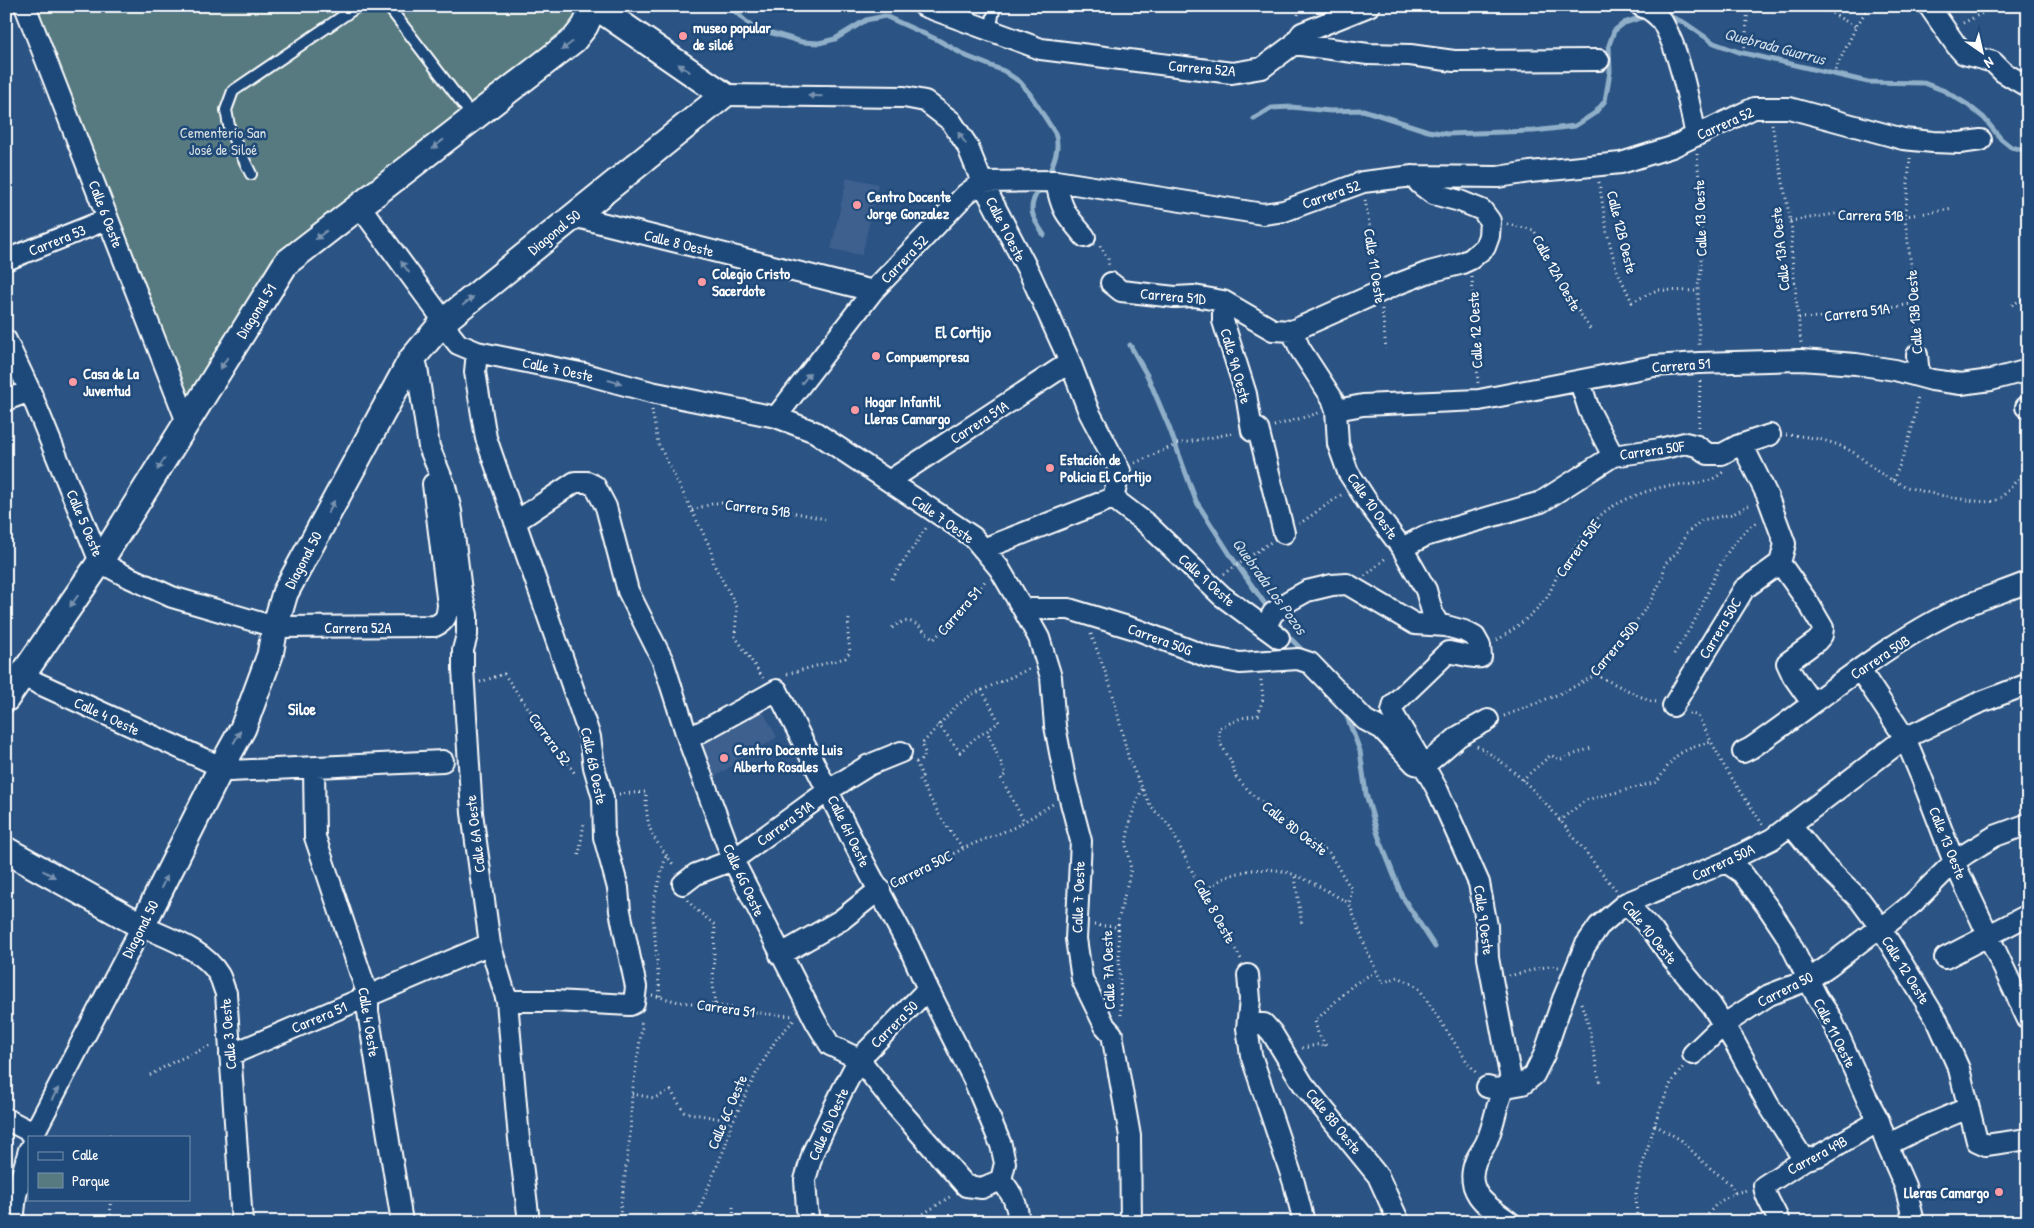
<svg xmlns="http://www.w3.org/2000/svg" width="2034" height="1228" font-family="'Patrick Hand',sans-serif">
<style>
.built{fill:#3d608f}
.green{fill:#567a7f;stroke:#aabcbf}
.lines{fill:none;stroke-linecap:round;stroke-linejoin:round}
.stream{stroke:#90afc8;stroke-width:5}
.service-casing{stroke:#fff;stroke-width:14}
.minor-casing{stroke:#fff;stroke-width:24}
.tertiary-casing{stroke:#fff;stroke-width:29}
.path{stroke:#fff;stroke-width:3;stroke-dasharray:1 4;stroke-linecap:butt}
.service{stroke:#1f4a7a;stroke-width:10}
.minor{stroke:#1f4a7a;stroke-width:20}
.tertiary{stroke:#1f4a7a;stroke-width:25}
.oneway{fill:#7992af}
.poi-dot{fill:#ff9aa2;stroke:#1f4a7a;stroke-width:2}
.labels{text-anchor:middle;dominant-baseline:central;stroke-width:5;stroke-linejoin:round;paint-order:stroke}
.poi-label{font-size:15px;font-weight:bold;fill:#fff;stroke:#1f4a7a;text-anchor:start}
.street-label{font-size:15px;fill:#fff;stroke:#1f4a7a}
.park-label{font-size:15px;fill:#d5dedf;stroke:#1f4a7a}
.water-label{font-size:16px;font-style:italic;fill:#d1dee8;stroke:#1f4a7a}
.neighbourhood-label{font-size:16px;font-weight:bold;fill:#fff;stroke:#1f4a7a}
</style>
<rect width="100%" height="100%" fill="#2b5383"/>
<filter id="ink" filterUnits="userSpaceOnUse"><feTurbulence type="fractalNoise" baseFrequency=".02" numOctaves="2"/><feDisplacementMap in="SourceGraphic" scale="10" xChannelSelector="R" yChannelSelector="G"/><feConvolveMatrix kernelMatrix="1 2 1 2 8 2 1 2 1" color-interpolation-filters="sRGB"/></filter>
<g filter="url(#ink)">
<path class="built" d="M847,177L878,184L862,255L831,249Z
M756,710L764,713L777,737L713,778L697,739Z"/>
<path class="green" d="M25,6H594L585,26L286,263L187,422Z"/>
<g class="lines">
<path class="stream" d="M729,6L752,27L802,42L819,43L835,39L866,20L885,16L938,40L966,56L1004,71L1020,82L1030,94L1055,133C1060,146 1055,159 1050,171
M1667,15L1685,23L1714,43L1739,52L1868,82L1924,83L1945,91L1968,105L1984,118L2001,139L2011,147L2028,151
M1254,119L1272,108L1291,107L1330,111L1363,110L1428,131L1447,134L1534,131L1575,126L1595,113L1605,101L1610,72L1609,45L1614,31L1624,23L1646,16
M1040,188C1026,208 1032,217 1044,235
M1130,345L1148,377L1169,427L1196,501L1233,559L1270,611
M1276,620L1284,632L1305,653
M1345,711L1360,751L1366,794L1378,835L1402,896L1435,947"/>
<g class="service-casing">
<path id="service" d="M388,6L473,117
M990,30L995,6
M251,174L230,131L226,110L233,91L358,6"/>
</g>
<g class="minor-casing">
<path id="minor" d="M25,6L187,422
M924,6L1041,49L1232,73L1262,68L1294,44L1368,54L1410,55L1454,61L1599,60
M1641,6C1649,9 1658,15 1663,23C1680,53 1689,102 1696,136
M1929,6L1956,45L1964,54L1993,62L2003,72L2028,87
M1294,44L1302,33L1369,6
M724,95L904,97L925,101L951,121L967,145L982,182L1030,274L1070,362L1089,412L1120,471L1113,498L1147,524L1222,596L1279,638
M1056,181C1061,210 1066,215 1085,237
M359,205L444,321L450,334L458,344L477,352L585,374L651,392L776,417L815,432L973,537L999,568L1023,609L1039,638L1051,677L1055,726L1066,784L1081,841L1076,939L1082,979L1105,1026L1112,1034L1130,1136L1131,1222
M573,216L873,291
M6,260L108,219
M1111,283L1121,291L1175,297L1194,296L1223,301L1273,330L1292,331L1395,285L1429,272L1460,264L1471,259L1485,247L1489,236L1490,221L1482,210L1460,201L1433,194L1420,184L1413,176
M1223,301V321L1246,394L1252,431
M1292,331L1300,349L1332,398L1336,410L1338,444L1348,472L1368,503L1402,548L1426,590L1433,615L1439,625
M6,340L30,391L100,562L124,575L172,597L275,627L435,626C446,621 447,616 448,605L433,484
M477,352L475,372L486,438L590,737L594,767L603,798L604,837L618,888L620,911L636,987L634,1003L630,1005L554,1001H507
M1917,355L1919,376
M411,360L417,367L429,447L445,486L451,511L461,591L467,615V635L463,650V669L472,813L490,944L507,1001L519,1139L529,1222
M1580,382L1589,410L1613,456
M6,400L30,391
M2026,407H2028
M1336,410L1363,405L1479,400L1654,366L1699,363L1801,360L1856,364L1895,370L1932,380L1961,384L1991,380L2028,370
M776,417L873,291L966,194L982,182L1056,181L1263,214L1284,211L1363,182L1413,176L1498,177L1530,172L1621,163L1672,147L1754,108H1789L1903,139L1933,142L1960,143L1981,140
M1258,429L1284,533
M1742,444L1767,495L1785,544L1780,563L1809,604L1823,628L1822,635L1817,641L1787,663L1793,676L1812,703
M889,481L1070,362
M515,522L575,482H587L595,486L606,507L628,591L663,661L688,739L733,860L816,1022L830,1045L859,1059L897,1107L966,1186L982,1188L1001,1180
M1402,548L1425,536L1541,502L1613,456L1660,449L1685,443L1697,446L1708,454H1722L1737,446L1770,435
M983,549L1113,498
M1023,609H1069L1138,630L1208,657L1240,663L1298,659L1310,663L1365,720L1382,729L1415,764L1424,766L1438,791L1479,883L1487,926L1488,958L1512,1085
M1265,628L1273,613L1289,601L1307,591L1332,585L1347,584L1415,624L1446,626L1464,631L1475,637L1480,646L1481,657C1473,659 1458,653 1448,652L1394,704L1392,712L1424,766L1459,736L1488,720
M1860,670L1905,738L1921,776L1954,862L2028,1020
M22,676L230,771L443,761
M1673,706L1744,589L1780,563
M688,739L777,690L861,857L909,947L928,989L973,1078L1001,1145L1005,1163L1001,1180C1011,1192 1019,1205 1018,1222
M1743,752L1751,748C1820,701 1890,639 1967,605C1987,597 2008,590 2028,582
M314,768L315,837L368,996V1012L402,1222
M1791,825L1822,863L1860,900L1880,927L1938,1022L1959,1069L1977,1141L1986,1145L2028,1139
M1726,862L1742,873L1769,909L1785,933L1817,997L1831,1018L1866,1097L1879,1121L1887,1145L1905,1186L1914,1222
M683,884L696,874L733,860L829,790L869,765L901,752
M1626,903L1652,930L1671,957L1711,1005L1735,1043L1768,1104L1804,1160
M780,955L841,920L880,889
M1945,958L2028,915
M1248,975L1250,1000L1247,1028L1251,1055L1294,1183L1304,1222
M1247,1028L1255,1024H1264L1272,1033L1303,1084L1378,1176L1399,1222
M1693,1054L1723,1025L1769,995L1808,980L1830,965L1880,927L1891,921L1913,903L1954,862L1967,853L1995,836L2028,824
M230,1055L490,944
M1487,1087L1495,1089L1523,1084L1534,1075L1544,1055L1563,999L1585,946L1599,926L1626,903L1726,862L1772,839L1905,738L1976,704L2028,684
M1504,1087C1496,1105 1494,1126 1486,1143C1483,1149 1479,1154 1476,1160C1463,1192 1487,1206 1510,1222
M6,1119L33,1133
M32,1137L142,926C167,938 204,949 219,975C222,980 223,987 226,993L242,1222
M1887,1145L1923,1127L1968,1108
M13,1222L16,1195L29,1150
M809,1222L807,1209L805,1180L813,1152L842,1091L859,1059L928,989
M1779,1222C1775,1209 1765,1199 1764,1186L1804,1160L1818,1156L1879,1121"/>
</g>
<g class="tertiary-casing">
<path id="tertiary" d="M6,699L100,562L286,263L574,40L585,26L594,6
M6,850L142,926L221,768L243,728L270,655L275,627L285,593L411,360L444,321L724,95L595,6"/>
</g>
<path class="path" d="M1819,6L1856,27
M1298,15L1300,6
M1963,23L1996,6
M1745,47L1748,6
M1835,70L1856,27L1869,6
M1772,124L1792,230L1791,248L1801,343
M1697,154L1701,206V269L1698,286L1699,345
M1910,158L1905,219L1913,281L1916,338
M1599,182L1607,232L1616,268L1632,302L1657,290L1698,291
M1365,200L1378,273
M1790,221L1841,213L1898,214L1906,216L1953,209
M1507,224L1534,230L1564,288L1590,329
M1100,246L1108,258L1109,267
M1472,277L1478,383
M2012,305L2028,296
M1382,309L1386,349
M1799,318L1857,315L1915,303
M652,410L658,443L710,547L714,565L737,607L735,636L763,678
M1274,426L1319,413
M1699,427L1700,381
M1786,435C1808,436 1830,440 1849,450C1860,455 1869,466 1880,473C1888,478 1898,483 1907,487C1921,492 1982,505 1994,501C2008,496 2016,477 2028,470
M1177,444L1234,433
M1135,463L1173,446
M1893,480C1906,453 1915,424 1918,394
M692,510L715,503H730L755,508L777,509L825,519
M1299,524L1341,495
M1224,574L1271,542
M1365,576L1387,557
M892,579L926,528
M892,628C913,612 919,629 934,639L951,622L986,580
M1091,634L1111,687L1129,760L1151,807L1169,825L1203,893L1241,959
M1497,640C1514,630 1531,616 1544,601C1551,593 1554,580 1560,571C1572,551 1586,529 1603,513C1616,502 1645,491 1662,487C1682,484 1706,487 1723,472
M1674,654C1682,640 1692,627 1698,614C1714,579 1725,543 1758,521
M787,674L845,658L850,652L848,634L849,619
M1596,675L1650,701L1657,702
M1261,680L1263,698L1258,715L1241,718L1219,728L1220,743L1231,761L1236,777L1252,794L1296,830L1329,853L1352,890L1349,903L1367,951L1382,983L1398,977L1418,987L1466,1060L1477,1074
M480,682L504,674L576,775
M982,690L999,722L987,731L1006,774L1001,778L1024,821
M1689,713L1698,716L1725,768L1763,825
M1504,716L1564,692L1596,675L1649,604L1662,579L1665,564L1678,551L1686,534L1702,520L1733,514L1751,504
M938,724L960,752L975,738L987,731
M1477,746C1535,778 1574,840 1616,890
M916,762L923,759L925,753L922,744L955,707L971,695L1029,669
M916,762L922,776L919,778L942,820L963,848
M1522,780L1551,755L1559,760L1591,748
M619,794L646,792C646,833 652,835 675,867
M1559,821L1586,800L1657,782C1676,753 1678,751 1711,742
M579,855L584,823
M1295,877L1302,925
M895,882L973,844L1015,827L1053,804
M1203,893C1221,875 1249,867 1275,870C1298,872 1328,892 1349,903
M688,900L693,907L715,925L713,983L715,1005
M1094,925L1118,927
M1509,976L1549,966L1559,967
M652,995L679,1002L715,1005L767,1014L794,1016
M660,996L653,917L654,900L666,856
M1581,1003L1588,1023L1600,1083
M1121,1015L1118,921L1131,869L1126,845L1130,820L1142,789
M1302,1048L1317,1045L1326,1046L1318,1033L1315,1021L1353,985L1376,971
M150,1075L173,1062L212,1045
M632,1094L654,1098L671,1091L684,1112L721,1119L731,1125
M1655,1125L1681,1140L1704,1163L1730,1184L1735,1193C1722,1200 1710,1206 1705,1222
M110,1134V1137
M1735,1193L1747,1190
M110,1199L111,1222
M733,1207L734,1222
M619,1222L630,1136L632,1094L642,1027L641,1020
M695,1222L697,1214L725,1147L731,1125L756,1074L777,1038L794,1020
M911,1222L951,1196
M1203,1222V1220
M1641,1222L1637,1219L1636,1193L1641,1170L1657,1117L1671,1083L1683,1067"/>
<use href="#service" class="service"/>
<use href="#minor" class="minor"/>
<use href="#tertiary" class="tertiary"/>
</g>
<defs><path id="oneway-solid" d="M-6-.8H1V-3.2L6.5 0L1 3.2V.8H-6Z" transform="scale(1.25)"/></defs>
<g class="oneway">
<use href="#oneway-solid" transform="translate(567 46) rotate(143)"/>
<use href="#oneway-solid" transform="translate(684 68) rotate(-146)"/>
<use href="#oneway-solid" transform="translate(815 96) rotate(-179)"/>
<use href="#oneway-solid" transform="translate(962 138) rotate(-124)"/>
<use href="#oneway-solid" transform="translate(438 144) rotate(142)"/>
<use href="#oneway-solid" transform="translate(321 235) rotate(142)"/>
<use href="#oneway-solid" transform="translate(405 267) rotate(-126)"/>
<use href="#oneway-solid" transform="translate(468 301) rotate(-39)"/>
<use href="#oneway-solid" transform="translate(224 363) rotate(122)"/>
<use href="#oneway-solid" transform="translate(806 378) rotate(-52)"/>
<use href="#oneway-solid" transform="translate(615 382) rotate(15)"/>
<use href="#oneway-solid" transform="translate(161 464) rotate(122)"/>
<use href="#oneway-solid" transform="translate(331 507) rotate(-62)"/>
<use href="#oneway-solid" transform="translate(74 601) rotate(125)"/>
<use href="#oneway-solid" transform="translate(237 737) rotate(-61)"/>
<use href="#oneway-solid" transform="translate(49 874) rotate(29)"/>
<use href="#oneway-solid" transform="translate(164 882) rotate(-64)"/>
<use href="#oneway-solid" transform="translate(55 1094) rotate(-61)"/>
</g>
</g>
<g class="poi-dot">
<circle cx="683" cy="36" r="5"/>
<circle cx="857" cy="205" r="5"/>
<circle cx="702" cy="282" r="5"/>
<circle cx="876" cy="356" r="5"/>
<circle cx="73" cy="382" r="5"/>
<circle cx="855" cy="410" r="5"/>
<circle cx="1050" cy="468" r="5"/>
<circle cx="724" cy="758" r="5"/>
<circle cx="1999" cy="1192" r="5"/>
</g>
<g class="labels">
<g class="poi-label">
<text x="693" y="27">museo popular<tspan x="693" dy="17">de siloé</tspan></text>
<text x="867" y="196">Centro Docente<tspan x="867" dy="17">Jorge Gonzalez</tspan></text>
<text x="712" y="273">Colegio Cristo<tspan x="712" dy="17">Sacerdote</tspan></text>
<text x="886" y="356">Compuempresa</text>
<text x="83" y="373">Casa de La<tspan x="83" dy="17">Juventud</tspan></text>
<text x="865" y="401">Hogar Infantil<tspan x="865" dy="17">Lleras Camargo</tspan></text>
<text x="1060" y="459">Estación de<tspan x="1060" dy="17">Policia El Cortijo</tspan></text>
<text x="734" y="749">Centro Docente Luis<tspan x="734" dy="17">Alberto Rosales</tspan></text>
<text x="1989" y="1192" text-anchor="end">Lleras Camargo</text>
</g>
<g class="street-label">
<text transform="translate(1202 68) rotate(5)">Carrera 52A</text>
<text transform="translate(1725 123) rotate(-24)">Carrera 52</text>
<text transform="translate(1331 194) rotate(-19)">Carrera 52</text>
<text transform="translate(106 214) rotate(69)">Calle 6 Oeste</text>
<text transform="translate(1871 215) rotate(1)">Carrera 51B</text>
<text transform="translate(1700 218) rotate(-92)">Calle 13 Oeste</text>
<text transform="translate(1006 229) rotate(63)">Calle 9 Oeste</text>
<text transform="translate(554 232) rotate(-39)">Diagonal 50</text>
<text transform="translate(1622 232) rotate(76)">Calle 12B Oeste</text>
<text transform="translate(57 240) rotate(-22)">Carrera 53</text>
<text transform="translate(679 243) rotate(14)">Calle 8 Oeste</text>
<text transform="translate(1780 249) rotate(-96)">Calle 13A Oeste</text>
<text transform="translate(904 259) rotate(-46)">Carrera 52</text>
<text transform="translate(1375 266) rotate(81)">Calle 11 Oeste</text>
<text transform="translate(1557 273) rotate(61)">Calle 12A Oeste</text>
<text transform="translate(1173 296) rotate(5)">Carrera 51D</text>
<text transform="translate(256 311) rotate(-58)">Diagonal 51</text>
<text transform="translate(1857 312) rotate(-7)">Carrera 51A</text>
<text transform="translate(1914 312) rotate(-94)">Calle 13B Oeste</text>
<text transform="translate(1475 330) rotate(-93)">Calle 12 Oeste</text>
<text transform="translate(1681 365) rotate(-4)">Carrera 51</text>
<text transform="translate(1236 366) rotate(74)">Calle 9A Oeste</text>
<text transform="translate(558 369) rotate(12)">Calle 7 Oeste</text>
<text transform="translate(979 422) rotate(-33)">Carrera 51A</text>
<text transform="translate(1652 450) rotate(-8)">Carrera 50F</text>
<text transform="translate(1373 506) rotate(55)">Calle 10 Oeste</text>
<text transform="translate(758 508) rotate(7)">Carrera 51B</text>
<text transform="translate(943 519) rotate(35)">Calle 7 Oeste</text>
<text transform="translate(85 523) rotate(67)">Calle 5 Oeste</text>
<text transform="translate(1578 548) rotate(-55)">Carrera 50E</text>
<text transform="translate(303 560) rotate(-62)">Diagonal 50</text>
<text transform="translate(1207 580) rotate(42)">Calle 9 Oeste</text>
<text transform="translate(959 611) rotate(-49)">Carrera 51</text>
<text x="358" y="627">Carrera 52A</text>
<text transform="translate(1720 628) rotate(-59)">Carrera 50C</text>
<text transform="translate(1160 639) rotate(20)">Carrera 50G</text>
<text transform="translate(1614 648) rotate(-50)">Carrera 50D</text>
<text transform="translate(1880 657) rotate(-33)">Carrera 50B</text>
<text transform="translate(107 716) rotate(25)">Calle 4 Oeste</text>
<text transform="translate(550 739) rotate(54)">Carrera 52</text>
<text transform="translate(594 766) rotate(78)">Calle 6B Oeste</text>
<text transform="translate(785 823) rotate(-36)">Carrera 51A</text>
<text transform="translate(1295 828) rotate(38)">Calle 8D Oeste</text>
<text transform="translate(849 831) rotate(64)">Calle 6H Oeste</text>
<text transform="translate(475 834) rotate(-97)">Calle 6A Oeste</text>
<text transform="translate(1948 843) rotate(68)">Calle 13 Oeste</text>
<text transform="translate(1723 862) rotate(-25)">Carrera 50A</text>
<text transform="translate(921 869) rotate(-26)">Carrera 50C</text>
<text transform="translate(744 880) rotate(65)">Calle 6G Oeste</text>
<text transform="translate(1078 897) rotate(-88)">Calle 7 Oeste</text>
<text transform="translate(1215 911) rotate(61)">Calle 8 Oeste</text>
<text transform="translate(1484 920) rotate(82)">Calle 9 Oeste</text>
<text transform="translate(140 929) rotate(-63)">Diagonal 50</text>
<text transform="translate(1650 932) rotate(51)">Calle 10 Oeste</text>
<text transform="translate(1108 970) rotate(-92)">Calle 7A Oeste</text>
<text transform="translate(1906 970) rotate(58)">Calle 12 Oeste</text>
<text transform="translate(1785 989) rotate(-27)">Carrera 50</text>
<text transform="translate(726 1008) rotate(8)">Carrera 51</text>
<text transform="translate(319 1017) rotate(-23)">Carrera 51</text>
<text transform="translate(369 1022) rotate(81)">Calle 4 Oeste</text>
<text transform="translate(894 1024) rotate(-45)">Carrera 50</text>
<text transform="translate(1835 1033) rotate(63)">Calle 11 Oeste</text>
<text transform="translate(228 1034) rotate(-95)">Calle 3 Oeste</text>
<text transform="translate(727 1112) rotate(-67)">Calle 6C Oeste</text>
<text transform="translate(1334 1121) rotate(51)">Calle 8B Oeste</text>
<text transform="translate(828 1124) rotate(-66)">Calle 6D Oeste</text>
<text transform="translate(1817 1155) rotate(-28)">Carrera 49B</text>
</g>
<g class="park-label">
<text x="223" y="132">Cementerio San<tspan x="223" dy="17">José de Siloé</tspan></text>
</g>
<g class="water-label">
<text transform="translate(1775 46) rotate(15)">Quebrada Guarrus</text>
<text transform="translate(1270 586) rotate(54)">Quebrada Los Pozos</text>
</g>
<g class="neighbourhood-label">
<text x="963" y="332">El Cortijo</text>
<text x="302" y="709">Siloe</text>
</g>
</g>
<rect width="2034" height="1228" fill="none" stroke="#1f4a7a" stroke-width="25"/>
<rect x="12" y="12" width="2009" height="1203" fill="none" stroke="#fff" stroke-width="2" filter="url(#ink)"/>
<rect x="28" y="1136" width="162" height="65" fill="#1f4a7a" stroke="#7992af"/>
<rect x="38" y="1152" width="25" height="8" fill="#1f4a7a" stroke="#7992af"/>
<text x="72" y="1160" font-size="15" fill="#ffffff">Calle</text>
<rect x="38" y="1173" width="25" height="15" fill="#567a7f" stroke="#7992af"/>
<text x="72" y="1186" font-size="15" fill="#ffffff">Parque</text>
<g transform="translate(1982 52) rotate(146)" stroke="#1f4a7a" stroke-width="4" paint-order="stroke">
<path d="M0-4L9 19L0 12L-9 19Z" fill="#ffffff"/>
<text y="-8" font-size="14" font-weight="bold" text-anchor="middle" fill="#ffffff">N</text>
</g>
</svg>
